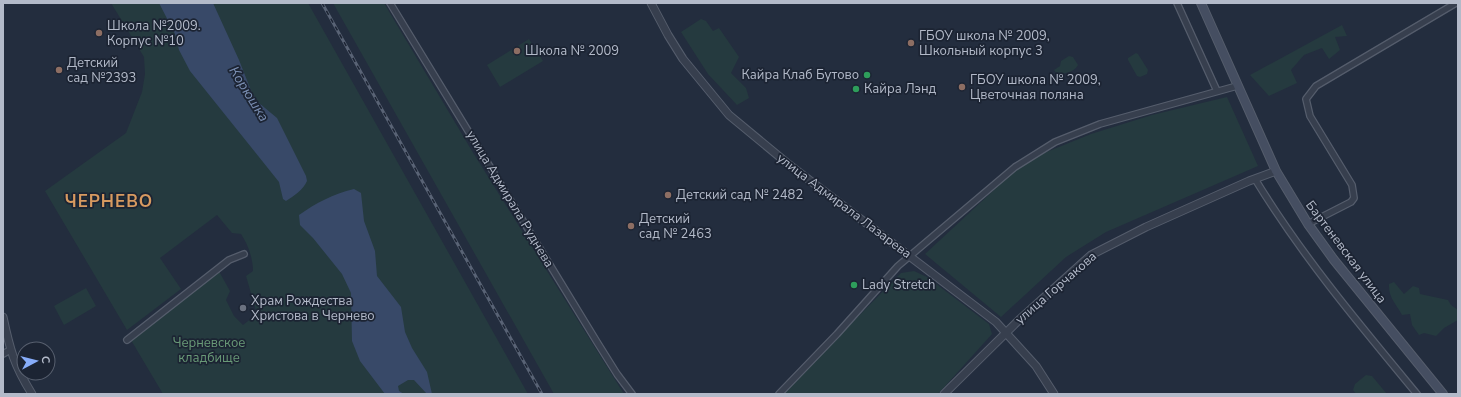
<svg xmlns="http://www.w3.org/2000/svg" width="1461" height="397" font-family="'Nunito Sans',sans-serif">
<style>
.green{fill:#253a3f}
.water{fill:#384968}
.lines{fill:none;stroke-linecap:round;stroke-linejoin:round}
.minor-casing{stroke:#555d6c;stroke-width:8}
.tertiary-casing{stroke:#555d6c;stroke-width:9}
.secondary-casing{stroke:#555d6c;stroke-width:10}
.minor{stroke:#373f4e;stroke-width:5.5}
.tertiary{stroke:#373f4e;stroke-width:7}
.secondary{stroke:#454e61;stroke-width:8}
.rail-casing{stroke:#596375;stroke-width:3}
.rail{stroke:#1c2433;stroke-width:1.5;stroke-dasharray:4.5;stroke-linecap:butt}
.education-dot{fill:#8d6e63;stroke:#1c2433;stroke-width:1.5}
.leisure-dot{fill:#2e9e5b;stroke:#1c2433;stroke-width:1.5}
.worship-dot{fill:#6b7280;stroke:#1c2433;stroke-width:1.5}
.labels{text-anchor:middle;dominant-baseline:central;stroke-width:3.5;stroke-linejoin:round;paint-order:stroke}
.poi-label{font-size:13px;fill:#b3bac9;stroke:#1c2433;text-anchor:start}
.street-label{font-size:13px;fill:#b3bac9;stroke:#1c2433}
.park-label{font-size:13px;fill:#699a77;stroke:#1c2433}
.water-label{font-size:14px;font-style:italic;fill:#7a8eb2;stroke:#1c2433}
.district-label{font-size:17px;font-weight:bold;letter-spacing:1px;fill:#d79a60;stroke:#1c2433}
</style>
<rect width="100%" height="100%" fill="#232d3e"/>
<path class="green" d="M111,3H308L528,394H163L128,335L216,266L230,291L226,300L234,316L243,325L257,314L246,276L253,271C253,259 248,244 241,234L232,233L217,215L160,258L181,289L127,330L45,191L126,133L142,92L145,74L144,57Z
M333,3H384L472,151L624,394H554Z
M701,19L706,21L713,31L719,28L739,57L731,73L746,88L749,98L737,105L708,74L681,32Z
M1342,25L1347,36L1335,37L1340,50L1329,59L1322,48L1304,55L1291,70L1297,83L1269,96L1250,75Z
M529,39L543,61L500,87L487,65Z
M1136,53L1138,54L1148,70L1147,74L1140,77L1137,76L1128,60V58Z
M1069,56L1073,57L1078,65C1074,73 1065,72 1058,76L1054,70L1060,66L1061,61Z
M1227,97L1258,166L1106,232L1066,257L1001,317L925,254L1021,165L1044,153L1091,134L1152,115Z
M914,271L927,277L989,324L992,334L938,394H782L901,273Z
M1394,282L1404,294L1413,286L1419,288L1420,294L1448,300L1451,305L1458,310V320L1444,328L1436,336L1424,333L1419,335L1412,325L1410,314L1402,315C1397,305 1388,298 1389,284Z
M86,288L96,306L64,325L54,306Z
M1366,375L1372,376L1387,394H1356L1353,390L1355,384Z"/>
<path class="water" d="M159,3H213L239,60L252,93L259,103L277,118L306,176L307,181C303,190 294,196 286,201L283,199L279,182L190,71L179,50L175,34Z
M354,189L361,193L364,221L375,251L377,276L401,307L405,332L412,348L427,372L432,394H427L414,380H408L398,386L399,391L404,394H385L360,361L352,341L351,293L342,274L313,238L300,225L299,215C316,203 333,194 354,189Z"/>
<g class="lines">
<g class="minor-casing">
<path id="minor" d="M390,3L597,342L617,374L632,394
M1177,3L1217,91
M1255,179C1302,256 1359,324 1417,394
M1308,224L1351,202L1354,198L1352,185L1310,116L1306,99L1316,86L1456,3
M127,340L229,260L244,254
M3,354L10,350
M779,394L837,334L898,266L1015,167L1055,142L1100,124L1237,86"/>
</g>
<g class="tertiary-casing">
<path id="tertiary" d="M651,3L668,35L683,59L729,115L787,163L996,322L1036,366L1054,394
M3,317C10,350 14,365 32,394
M944,394L1020,319L1091,255L1146,227L1249,181L1276,171"/>
</g>
<g class="secondary-casing">
<path id="secondary" d="M1201,3L1276,171L1308,224L1334,260L1443,394"/>
</g>
<use href="#minor" class="minor"/>
<use href="#tertiary" class="tertiary"/>
<use href="#secondary" class="secondary"/>
<g class="rail-casing">
<path id="rail" d="M322,3L542,394"/>
</g>
<use href="#rail" class="rail"/>
</g>
<g class="education-dot">
<circle cx="99" cy="33" r="4"/>
<circle cx="911" cy="43" r="4"/>
<circle cx="517" cy="51" r="4"/>
<circle cx="59" cy="70" r="4"/>
<circle cx="962" cy="87" r="4"/>
<circle cx="668" cy="195" r="4"/>
<circle cx="631" cy="226" r="4"/>
</g>
<g class="leisure-dot">
<circle cx="867" cy="75" r="4"/>
<circle cx="856" cy="89" r="4"/>
<circle cx="854" cy="285" r="4"/>
</g>
<circle class="worship-dot" cx="243" cy="308" r="4"/>
<g class="labels">
<g class="poi-label">
<text x="107" y="26">Школа №2009.<tspan x="107" dy="15">Корпус №10</tspan></text>
<text x="919" y="36">ГБОУ школа № 2009,<tspan x="919" dy="15">Школьный корпус 3</tspan></text>
<text x="525" y="51">Школа № 2009</text>
<text x="67" y="63">Детский<tspan x="67" dy="15">сад №2393</tspan></text>
<text x="859" y="75" text-anchor="end">Кайра Клаб Бутово</text>
<text x="970" y="80">ГБОУ школа № 2009,<tspan x="970" dy="15">Цветочная поляна</tspan></text>
<text x="864" y="89">Кайра Лэнд</text>
<text x="676" y="195">Детский сад № 2482</text>
<text x="639" y="219">Детский<tspan x="639" dy="15">сад № 2463</tspan></text>
<text x="862" y="285">Lady Stretch</text>
<text x="251" y="301">Храм Рождества<tspan x="251" dy="15">Христова в Чернево</tspan></text>
</g>
<g class="street-label">
<text transform="translate(510 199) rotate(59)">улица Адмирала Руднева</text>
<text transform="translate(844 206) rotate(37)">улица Адмирала Лазарева</text>
<text transform="translate(1346 252) rotate(53)">Бартеневская улица</text>
<text transform="translate(1056 288) rotate(-41)">улица Горчакова</text>
</g>
<g class="park-label">
<text x="209" y="343">Черневское<tspan x="209" dy="15">кладбище</tspan></text>
</g>
<g class="water-label">
<text transform="translate(249 94) rotate(58)">Корюшка</text>
</g>
<g class="district-label">
<text x="109" y="201">ЧЕРНЕВО</text>
</g>
</g>
<rect width="1461" height="397" fill="none" stroke="#b3bac9" stroke-width="8"/>
<g transform="translate(36 361) rotate(83)"><circle r="19" fill="#1c2433" stroke="#58606f"/>
<path d="M0-3L7 15L0 10L-7 15Z" fill="#87adfa"/>
<text y="-6" font-size="11" font-weight="bold" text-anchor="middle" fill="#b3bac9">С</text>
</g>
</svg>
